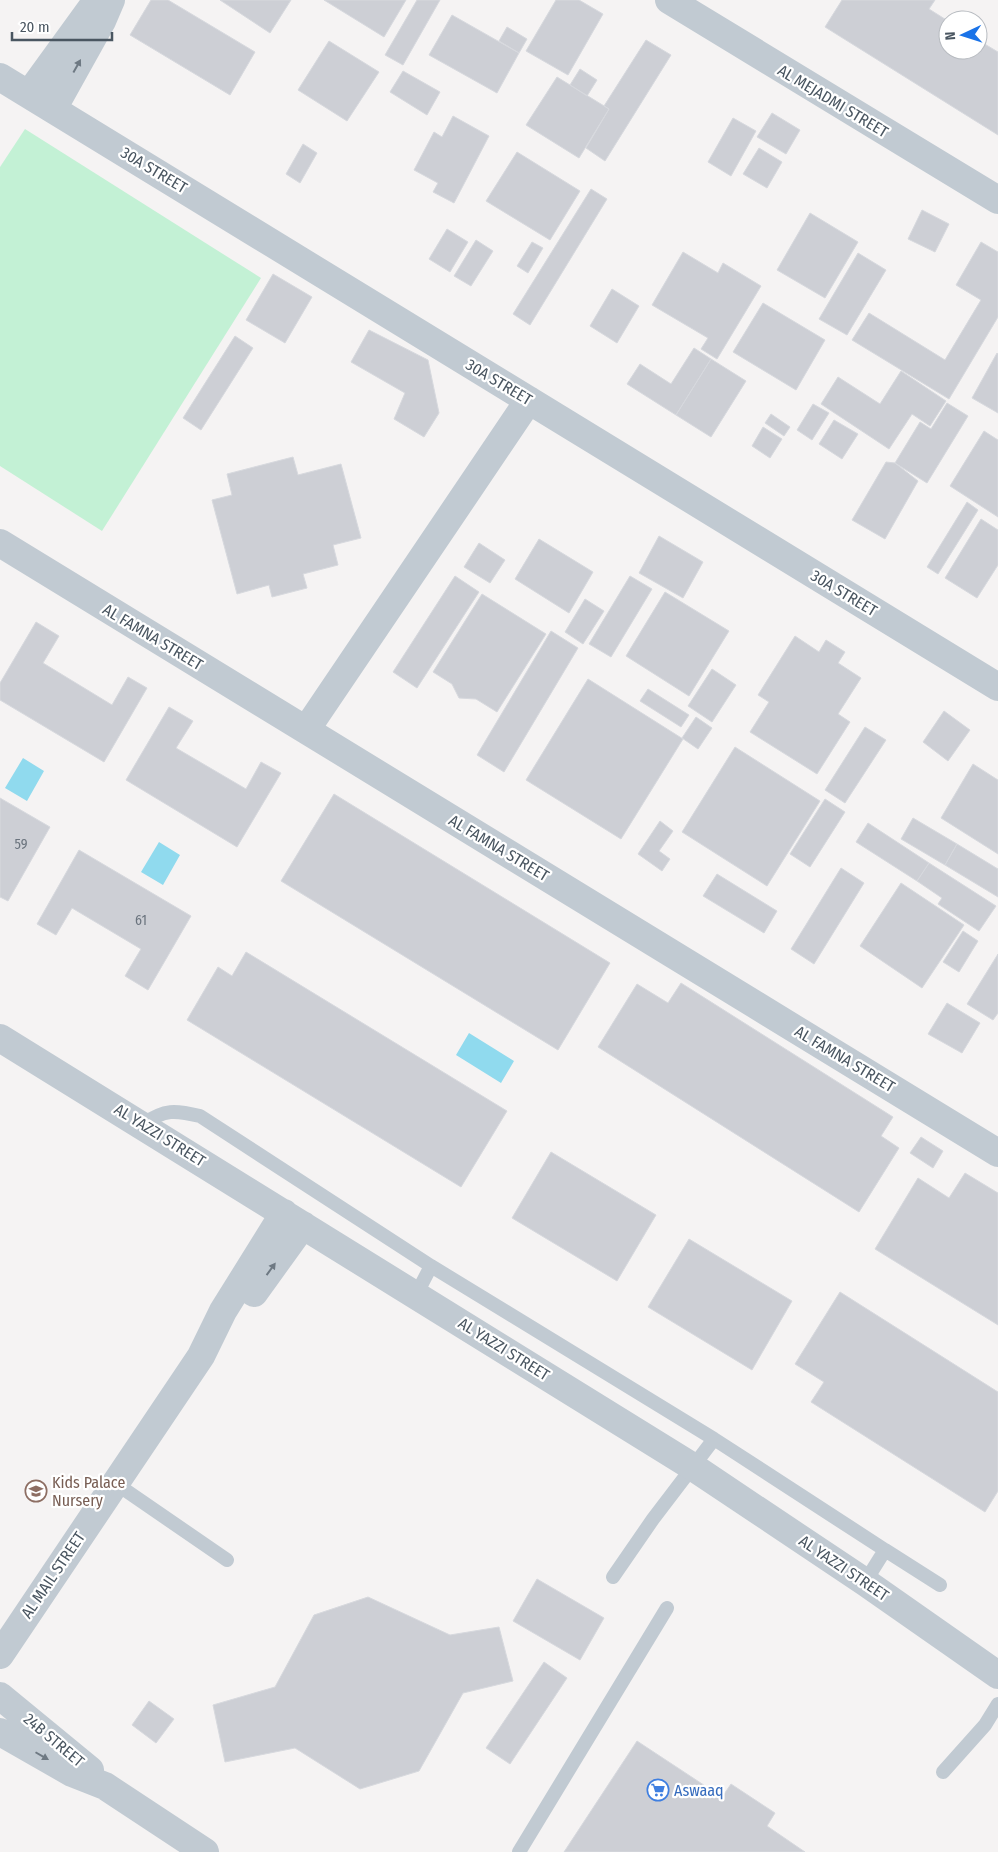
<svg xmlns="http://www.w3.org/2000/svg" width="998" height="1852" font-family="'Fira Sans Condensed',sans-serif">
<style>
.green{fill:#c3f1d5}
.water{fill:#90daee}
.building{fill:#cdcfd5;stroke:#d7d9de}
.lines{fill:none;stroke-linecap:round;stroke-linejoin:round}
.service{stroke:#c1cad2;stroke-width:14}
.minor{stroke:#c1cad2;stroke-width:28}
.oneway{fill:#6e7983}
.labels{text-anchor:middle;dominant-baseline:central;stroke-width:4.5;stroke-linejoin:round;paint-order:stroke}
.number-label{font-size:14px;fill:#6b747e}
.street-label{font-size:16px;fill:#4a5661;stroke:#fff}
.education-label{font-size:16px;fill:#785e54;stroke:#fff;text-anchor:start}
.shop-label{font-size:16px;fill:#366cbe;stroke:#fff;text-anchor:start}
</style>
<rect width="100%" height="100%" fill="#f5f3f3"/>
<path class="green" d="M25,129L261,278L102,531L0,466V167Z"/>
<path class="water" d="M23,758L44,771L27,801L5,788Z
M159,842L180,855L163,885L141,872Z
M469,1033L514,1061L501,1083L456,1055Z"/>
<path class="building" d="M151,0H168L255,52L230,95L130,35Z
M220,0H291L270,33Z
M324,0H406L384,37Z
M417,0H440L403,65L385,55Z
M556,0H579L603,14L568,75L526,51Z
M842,0H935L929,9L948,21V50H978V40L998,52V135L825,27Z
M452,15L519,53L497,93L429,55Z
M507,27L527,39L519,53L499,41Z
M646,40L671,55L605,161L586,148L609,109L604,106Z
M329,41L379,72L347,121L298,90Z
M580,69L597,80L587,96L570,85Z
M403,71L440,92L427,115L390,92Z
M557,77L609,109L579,158L526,125Z
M772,113L800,130L786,154L757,137Z
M453,116L489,136L454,203L433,192L438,183L414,170L434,132L442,137Z
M733,118L756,131L731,176L708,162Z
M303,144L317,153L300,183L286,174Z
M759,148L782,162L767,188L743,174Z
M517,152L580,191L550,240L486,201Z
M591,189L607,199L530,325L513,314Z
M922,210L949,224L935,252L908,239Z
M810,213L858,242L825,298L777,270Z
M447,229L468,242L450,272L429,259Z
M476,240L493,251L471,286L454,276Z
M532,242L543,248L528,273L517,266Z
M981,242L998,252V317L949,399L852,340L869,313L945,360L981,300L956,285Z
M683,252L718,273L723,263L761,286L717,359L701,349L708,338L652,305Z
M858,253L886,270L847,335L819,319Z
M273,274L312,297L285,343L246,320Z
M612,289L639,306L617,343L590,326Z
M763,303L825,340L796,390L733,352Z
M369,330L428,360L439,413L424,437L394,419L405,393L351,362Z
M235,336L253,348L201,430L183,418Z
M694,348L711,359L676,415L627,384L640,364L671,384Z
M997,353L998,354V413L972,398Z
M711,359L746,381L711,437L676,415Z
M901,371L946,401L930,426L912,414L889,449L821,404L838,377L880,404Z
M947,403L968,416L927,483L895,463L920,422L931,429Z
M813,404L829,413L812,440L797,430Z
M771,414L790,427L784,436L765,423Z
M834,420L858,434L842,459L819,444Z
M763,427L782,439L770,458L752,446Z
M984,431L998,440V517L950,486Z
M293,457L298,475L341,464L361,538L333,545L338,565L303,574L307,588L272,597L269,585L237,594L212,500L232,495L227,474Z
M886,462L895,463L918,481L885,539L852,520Z
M967,502L978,510L938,574L927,567Z
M981,519L998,530V565L977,598L945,578Z
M659,536L703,562L683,598L639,573Z
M539,539L593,572L569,613L515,579Z
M479,543L505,560L490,583L464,567Z
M455,576L479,592L417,688L393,672Z
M630,576L652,589L611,657L589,644Z
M665,592L729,631L689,696L626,656Z
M482,594L546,634L497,712L476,699L459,698L452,684L433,672Z
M585,599L604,611L583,644L565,632Z
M36,622L59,636L43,663L112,705L128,677L147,688L104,762L0,700V683Z
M551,631L578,648L504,772L477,755Z
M795,636L819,652L826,640L845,652L838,663L861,678L838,714L850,722L817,774L750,732L769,702L758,695Z
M712,669L736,685L712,722L688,706Z
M588,679L683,739L621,839L526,780Z
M648,689L689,715L681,727L640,701Z
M169,707L193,721L176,748L246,789L261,762L281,773L237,847L126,780Z
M944,711L970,730L948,761L923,742Z
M696,717L712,728L698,749L682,738Z
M865,727L886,740L845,803L825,790Z
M735,747L820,801L767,886L682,832Z
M973,764L998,780V854L941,818Z
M334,794L610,963L558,1050L281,881Z
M0,798L50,827L8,901L0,897Z
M825,799L845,812L810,867L790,854Z
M913,818L957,844L945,865L901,839Z
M660,821L673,831L659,851L670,859L662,871L638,854Z
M868,823L929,863L917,881L856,842Z
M957,844L998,869V897L945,865Z
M79,850L191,916L148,990L125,976L141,949L72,908L56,935L37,924Z
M929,863L996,906L979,931L938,904L942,898L917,881Z
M841,868L864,883L814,964L791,949Z
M717,874L777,911L764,933L703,896Z
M901,883L964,925L922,988L860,946Z
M963,931L978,941L959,972L943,962Z
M246,952L507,1111L461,1187L187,1020L218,967L232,976Z
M998,954V1013L993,1020L967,1004Z
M681,983L893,1117L881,1136L899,1148L859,1212L598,1047L637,984L668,1003Z
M947,1003L980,1023L962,1053L928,1034Z
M921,1137L943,1151L933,1168L910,1153Z
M551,1152L656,1215L617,1281L512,1218Z
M965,1173L998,1193V1325L875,1249L918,1178L949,1198Z
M689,1239L792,1301L752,1370L648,1307Z
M840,1292L998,1392V1491L985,1512L811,1402L824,1382L795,1364Z
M537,1579L604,1618L580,1660L513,1621Z
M368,1597L450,1635L499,1627L513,1681L463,1693L419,1771L360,1789L295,1748L225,1762L213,1705L275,1687L314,1615Z
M544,1662L567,1678L510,1764L486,1748Z
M149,1701L174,1719L156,1743L132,1725Z
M637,1741L722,1797L731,1784L775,1813L767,1826L805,1852H564Z"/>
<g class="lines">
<path class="service" d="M143,1124C165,1109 175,1110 200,1116L431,1266L714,1439L885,1550
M416,1295L431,1266
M115,1483L227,1560
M613,1577L653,1519L714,1439
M865,1582L885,1550L940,1585
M943,1772L985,1725L998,1704
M519,1852L667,1608"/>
<path class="minor" d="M669,0L998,200
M0,77L998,687
M29,94L95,3
M53,109L102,21L111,0
M0,543L998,1153
M306,730L529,400
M0,1038L693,1467L865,1582L998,1675
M254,1293L303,1225
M0,1655L201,1356L223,1311L284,1213
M0,1696L90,1770
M0,1732L72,1773L105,1786L205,1852"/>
</g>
<defs><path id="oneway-solid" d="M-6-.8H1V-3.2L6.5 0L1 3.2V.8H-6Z" transform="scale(1.25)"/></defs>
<g class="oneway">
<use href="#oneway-solid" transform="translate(77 66) rotate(-61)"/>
<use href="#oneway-solid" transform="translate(271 1269) rotate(-54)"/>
<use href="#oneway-solid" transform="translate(42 1756) rotate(30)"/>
</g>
<defs>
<g id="school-ring" transform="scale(1.125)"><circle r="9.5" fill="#fff" stroke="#8d6e63" stroke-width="1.5"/><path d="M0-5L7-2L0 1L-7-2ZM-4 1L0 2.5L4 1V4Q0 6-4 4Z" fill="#8d6e63"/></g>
<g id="supermarket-ring" transform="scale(1.125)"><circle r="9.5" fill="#fff" stroke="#3f7fe0" stroke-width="1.5"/><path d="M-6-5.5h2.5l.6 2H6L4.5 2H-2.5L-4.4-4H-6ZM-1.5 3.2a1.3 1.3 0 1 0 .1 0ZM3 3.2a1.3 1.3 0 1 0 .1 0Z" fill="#3f7fe0"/></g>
</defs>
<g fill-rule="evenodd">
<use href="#school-ring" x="36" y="1491"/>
<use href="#supermarket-ring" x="658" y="1790"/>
</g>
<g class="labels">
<g class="number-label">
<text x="21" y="844">59</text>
<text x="141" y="920">61</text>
</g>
<g class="street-label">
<text transform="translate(833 101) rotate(31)">AL MEJADMI STREET</text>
<text transform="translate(154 170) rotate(31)">30A STREET</text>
<text transform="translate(499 382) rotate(31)">30A STREET</text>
<text transform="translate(844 593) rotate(31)">30A STREET</text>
<text transform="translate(153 637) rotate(31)">AL FAMNA STREET</text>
<text transform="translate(499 848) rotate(31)">AL FAMNA STREET</text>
<text transform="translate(845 1059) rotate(31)">AL FAMNA STREET</text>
<text transform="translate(160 1135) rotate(32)">AL YAZZI STREET</text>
<text transform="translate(504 1349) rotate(32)">AL YAZZI STREET</text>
<text transform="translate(844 1568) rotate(34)">AL YAZZI STREET</text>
<text transform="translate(53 1575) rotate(-56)">AL MAIL STREET</text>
<text transform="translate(54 1740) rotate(40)">24B STREET</text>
</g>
<g class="education-label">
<text x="52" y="1482">Kids Palace<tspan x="52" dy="18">Nursery</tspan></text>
</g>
<g class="shop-label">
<text x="674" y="1790">Aswaaq</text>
</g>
</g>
<g transform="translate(963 35) rotate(266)"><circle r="24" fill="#ffffff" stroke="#b7bbc0"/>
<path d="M0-4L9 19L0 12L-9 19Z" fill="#1a73e8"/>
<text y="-8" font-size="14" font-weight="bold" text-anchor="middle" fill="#4a5661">N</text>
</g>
<path d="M12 32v8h100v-8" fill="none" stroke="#4a5661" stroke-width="2.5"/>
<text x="20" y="32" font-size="15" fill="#4a5661" stroke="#ffffff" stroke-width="4" paint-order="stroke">20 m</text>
</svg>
